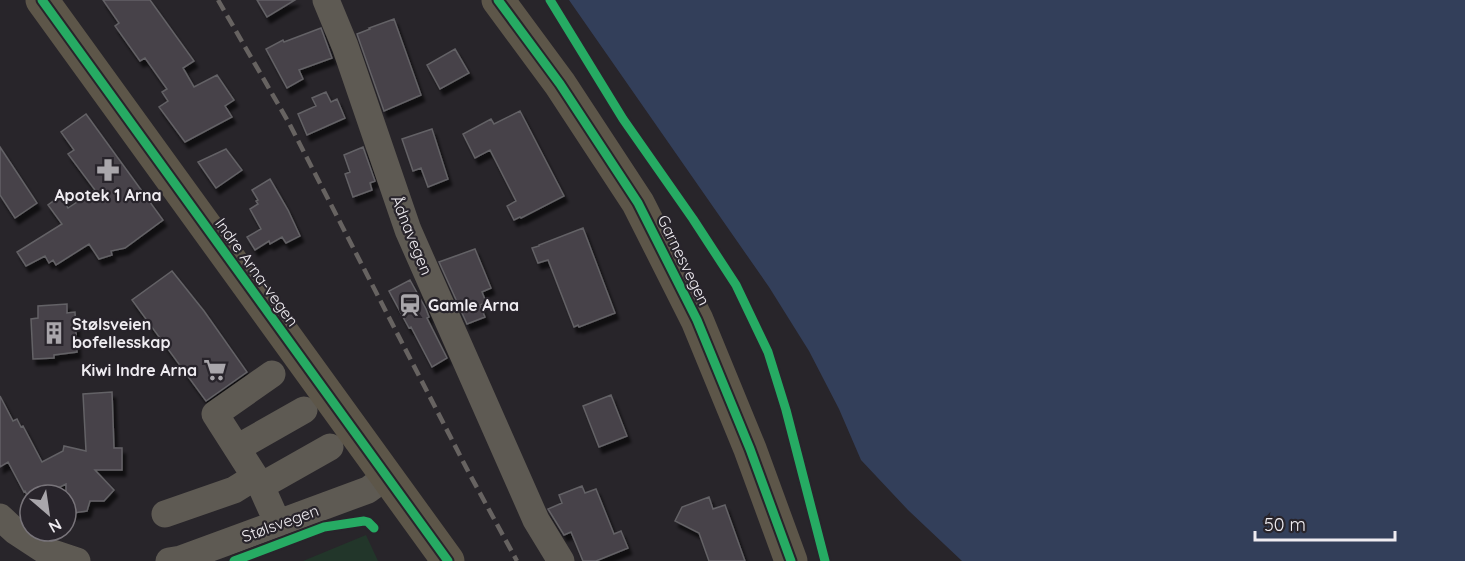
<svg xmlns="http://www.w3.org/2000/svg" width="1465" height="561" font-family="Quicksand,sans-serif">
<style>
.green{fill:#22362a}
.water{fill:#333f5a}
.building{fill:#464249;stroke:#646266;stroke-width:1.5;filter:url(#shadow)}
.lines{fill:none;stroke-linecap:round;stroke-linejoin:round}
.minor{stroke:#5e5a53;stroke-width:27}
.major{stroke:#5d5649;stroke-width:33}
.rail{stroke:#676361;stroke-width:4.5;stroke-dasharray:12 6;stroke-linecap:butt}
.cycleway-casing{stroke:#28242b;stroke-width:13}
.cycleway{stroke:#26ab63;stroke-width:9}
.labels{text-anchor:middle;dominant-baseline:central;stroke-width:4.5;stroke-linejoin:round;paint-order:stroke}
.poi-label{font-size:16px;font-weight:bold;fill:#efecf1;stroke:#28242b;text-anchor:start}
.street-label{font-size:16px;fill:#efecf1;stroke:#28242b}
</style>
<defs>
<filter id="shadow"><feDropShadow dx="3.5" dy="6" stdDeviation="1.5" flood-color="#0009"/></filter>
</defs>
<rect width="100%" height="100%" fill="#28252a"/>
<path class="green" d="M366,535L378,561H303Z"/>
<path class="water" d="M569,0H1465V561H962L908,510L861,460L839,409L809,351L769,287Z"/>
<path class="building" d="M103,0H150L194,61L183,68L194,87L217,75L234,100L225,106L232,117L185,142L159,107L168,101L162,92L167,89L145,58L140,61L115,26L119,23Z
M257,0H295L267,17Z
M394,19L421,95L384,111L357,34L370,29L369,28Z
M321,28L332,58L299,70L303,79L287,88L266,49L283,40L284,42Z
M455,49L469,73L440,89L427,65Z
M326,92L331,102L337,99L345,118L307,135L298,114L316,106L312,98Z
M520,111L564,196L521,218L520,217L514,220L507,206L516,201L490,150L475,158L463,134L491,119L494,124Z
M86,114L163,220L125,248L111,251L112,255L99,259L89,244L56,265L53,260L49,263L45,256L26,266L17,252L62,224L48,205L60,196L68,208L95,190L68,154L74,150L61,132Z
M432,129L448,179L428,187L421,168L413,171L402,139Z
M0,147L37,203L15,218L0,195Z
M363,147L375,181L370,183L372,190L353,197L345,174L350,172L344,155Z
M226,149L242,170L216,188L198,162Z
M270,179L288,210L300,236L286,243L282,237L270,244L269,241L255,250L247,237L261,229L250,209L258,204L256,201L258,200L252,190Z
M583,228L615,313L579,327L578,325L574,327L548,260L538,263L532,248L539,246V245Z
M475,249L491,288L482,292L486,302L480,305L485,317L467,324L439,262Z
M172,271L204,311L247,372L206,401L132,300Z
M410,280L426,309L429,317L427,318L447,358L432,367L411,327L409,328L389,291Z
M67,304V313L75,312L77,352L54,355V358L33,359L31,319L38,318V306Z
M112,392L114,448H122V470H95L114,490L104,501H90L87,511L66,514V484L44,495H27L25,491L24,492L8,462L0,467V396L13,421L17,419L21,427L23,426L42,462L63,451L64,446L86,451L83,394Z
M611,395L627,436L599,447L583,406Z
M582,486L585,493L596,489L614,534L621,531L628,548L596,561H583L571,532L564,535L548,509L562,503L559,495Z
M709,497L713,509L725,505L745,561H709L699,533L675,521L682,507Z"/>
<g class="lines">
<path class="minor" d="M326,0L345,46L408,230L536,520L561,561
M272,374L215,414L261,486L278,524
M237,448L304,410
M261,486L330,447
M165,514L234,490L255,477
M0,517L15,531L44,550L77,561
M169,561L181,559L368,490L387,476"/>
<path class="major" d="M42,0L448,561
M498,0L560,84L638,203L697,320L750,449L791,561"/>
<path class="rail" d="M218,0L289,123L469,473L517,561"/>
<g class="cycleway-casing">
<path id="cycleway" d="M42,0L448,561
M498,0L560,84L638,203L697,320L750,449L791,561
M550,0L623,119L693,219L736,285L768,352L786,410L825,561
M234,561L324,527L364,521L368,522L374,528"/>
</g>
<use href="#cycleway" class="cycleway"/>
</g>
<defs>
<g id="pharmacy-bare" transform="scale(1.8)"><path d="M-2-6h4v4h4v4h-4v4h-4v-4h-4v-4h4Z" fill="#a9a6ab" stroke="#28242b" stroke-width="2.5" paint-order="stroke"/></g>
<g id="station-bare" transform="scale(1.8)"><path d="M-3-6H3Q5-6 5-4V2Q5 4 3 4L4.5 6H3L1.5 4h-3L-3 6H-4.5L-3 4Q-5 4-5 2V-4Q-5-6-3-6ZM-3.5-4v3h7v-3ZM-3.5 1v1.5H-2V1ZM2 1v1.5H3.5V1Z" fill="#a9a6ab" stroke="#28242b" stroke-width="2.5" paint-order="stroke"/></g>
<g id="building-bare" transform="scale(1.8)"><path d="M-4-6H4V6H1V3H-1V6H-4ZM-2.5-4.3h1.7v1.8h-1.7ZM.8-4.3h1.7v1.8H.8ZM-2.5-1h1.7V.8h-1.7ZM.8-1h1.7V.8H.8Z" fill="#a9a6ab" stroke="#28242b" stroke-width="2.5" paint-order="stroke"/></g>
<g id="supermarket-bare" transform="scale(1.8)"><path d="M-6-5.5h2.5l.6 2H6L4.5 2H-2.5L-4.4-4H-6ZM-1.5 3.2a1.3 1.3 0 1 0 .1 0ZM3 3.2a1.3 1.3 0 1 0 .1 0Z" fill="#a9a6ab" stroke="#28242b" stroke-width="2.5" paint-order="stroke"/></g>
</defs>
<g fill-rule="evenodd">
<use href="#pharmacy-bare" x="108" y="170"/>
<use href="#station-bare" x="410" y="305"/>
<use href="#building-bare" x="54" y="333"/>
<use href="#supermarket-bare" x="215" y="370"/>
</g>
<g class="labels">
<g class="poi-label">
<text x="108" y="195" text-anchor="middle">Apotek 1 Arna</text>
<text x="428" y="305">Gamle Arna</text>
<text x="72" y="324">Stølsveien<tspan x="72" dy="18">bofellesskap</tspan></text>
<text x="197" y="370" text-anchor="end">Kiwi Indre Arna</text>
</g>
<g class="street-label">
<text transform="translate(412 235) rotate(68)">Ådnavegen</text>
<text transform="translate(684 260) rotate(64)">Garnesvegen</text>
<text transform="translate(257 272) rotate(54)">Indre Arna-vegen</text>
<text transform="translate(280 523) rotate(-20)">Stølsvegen</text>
</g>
</g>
<g transform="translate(48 513) rotate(151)"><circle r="28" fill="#28242b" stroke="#78747a" stroke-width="1.5"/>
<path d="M0-4.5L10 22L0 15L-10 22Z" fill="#a9a6ab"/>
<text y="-9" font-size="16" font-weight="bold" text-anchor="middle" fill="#efecf1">N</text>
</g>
<path d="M1255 531v9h140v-9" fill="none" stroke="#efecf1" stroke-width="3"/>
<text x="1264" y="531" font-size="18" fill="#efecf1" stroke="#28242b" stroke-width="4.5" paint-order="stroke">50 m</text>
</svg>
